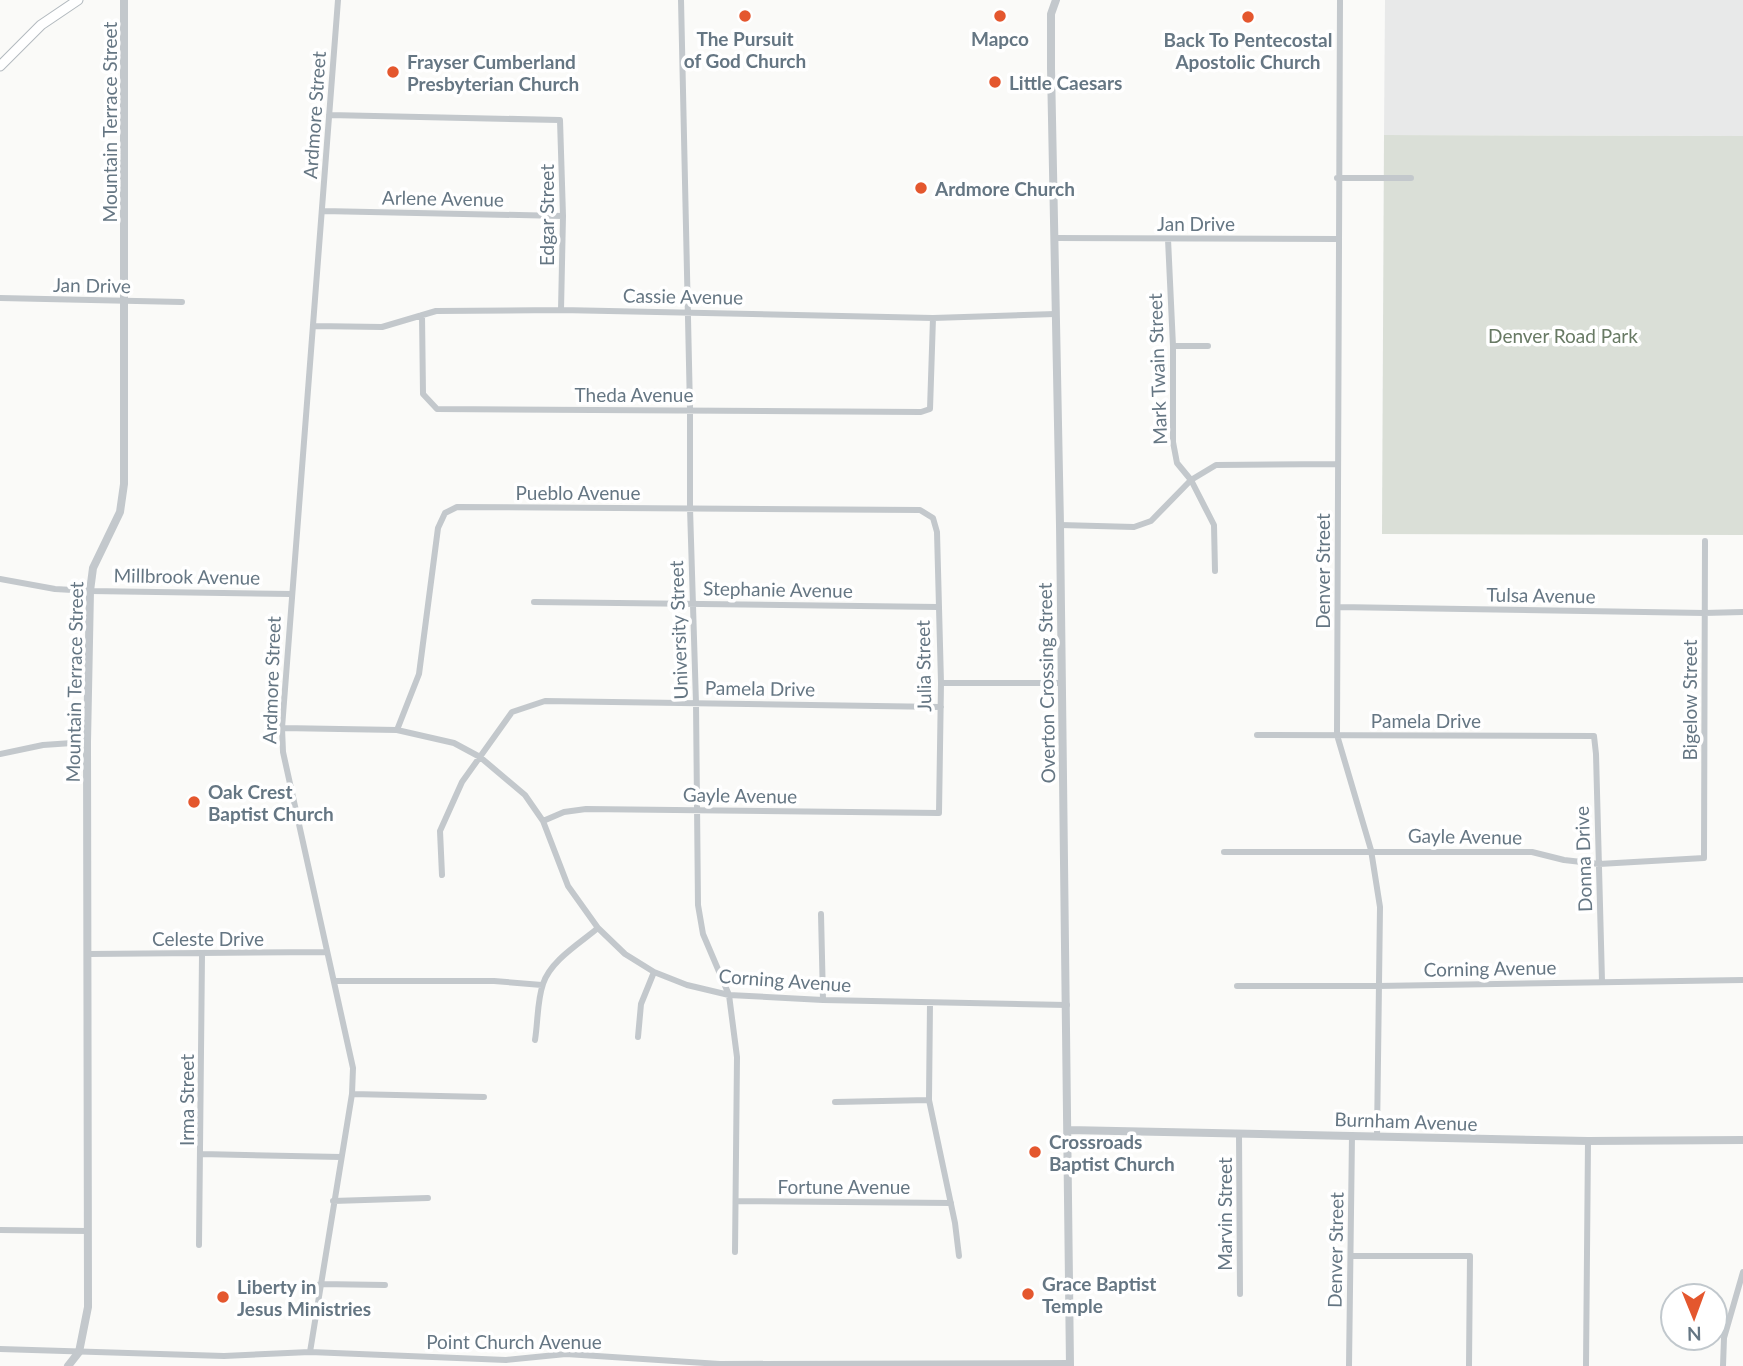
<svg xmlns="http://www.w3.org/2000/svg" width="1743" height="1366" font-family="Lato,sans-serif">
<style>
.built{fill:#e8e9e9}
.green{fill:#dadfd7}
.lines{fill:none;stroke-linecap:round;stroke-linejoin:round}
.secondary-casing{stroke:#b3babf;stroke-width:11}
.minor{stroke:#c3c8cc;stroke-width:6}
.tertiary{stroke:#c3c8cc;stroke-width:8}
.secondary{stroke:#fff;stroke-width:9}
.poi-dot{fill:#e4572e;stroke:#fff;stroke-width:2.5}
.labels{text-anchor:middle;dominant-baseline:central;stroke-width:7;stroke-linejoin:round;paint-order:stroke}
.poi-label{font-size:19px;font-weight:bold;fill:#657683;stroke:#fff;text-anchor:start}
.street-label{font-size:19px;fill:#657683;stroke:#fff}
.park-label{font-size:19px;fill:#687a64;stroke:#fff}
</style>
<rect width="100%" height="100%" fill="#fafaf8"/>
<path class="built" d="M1385,0H1743V136L1384,135Z"/>
<path class="green" d="M1384,135L1743,136V535L1382,534Z"/>
<g class="lines">
<g class="secondary-casing">
<path id="secondary" d="M0,66L41,25L78,0"/>
</g>
<path class="minor" d="M681,0L690,409V508L696,703L698,905L703,934L729,995L737,1057L735,1252
M1340,0L1337,735L1371,850L1380,907L1377,1136
M329,115L560,120L563,216L561,310
M1337,178H1411
M323,211L563,216
M1055,238L1337,239
M1168,239L1173,346V442L1177,463L1191,480L1214,525L1215,571
M0,298L182,302
M422,315L423,394L437,409L921,412L930,409L933,318
M313,326L382,327L436,311L561,310L933,318L1055,314
M1173,346H1208
M1060,525L1134,527L1151,521L1191,480L1216,465L1337,464
M0,579L55,589L90,591L291,594
M534,602L938,607
M1338,607L1704,613L1743,612
M941,683H1061
M282,728L397,730L454,743L480,757L525,795L543,821L568,886L598,928L625,954L654,972L687,985L729,995L823,1000L1067,1005
M397,730L419,674L438,528L445,513L457,507L920,510L933,518L937,532L941,683L939,813L586,809L564,812L543,821
M1257,735L1594,736L1596,754L1602,981
M0,754L43,745L87,742
M1224,852H1532L1564,860L1599,864L1704,858L1705,541
M442,875L440,831L462,782L512,712L545,701L941,707
M821,914L823,1000
M89,954L327,952
M335,981H494L542,985
M1237,986H1378L1743,980
M930,1003L929,1100L955,1223L959,1256
M638,1037L641,1004L654,972
M535,1040C538,1022 537,1001 543,984C550,961 580,943 598,928
M352,1094L484,1097
M835,1102L929,1100
M1239,1134L1240,1294
M201,1154L341,1157
M333,1201L428,1198
M736,1201L951,1203
M0,1230L88,1231
M199,1245L202,955
M1351,1256H1470L1469,1366
M320,1284L385,1285
M0,1349L224,1356L310,1352L506,1360L566,1354L720,1364L1070,1363
M310,1352L352,1094L353,1068L283,752L282,728L338,0
M1349,1366L1352,1135
M1586,1366L1588,1141
M1723,1366L1724,1338L1743,1272"/>
<path class="tertiary" d="M1056,0L1051,14V68L1060,525L1070,1366
M1068,1130L1588,1141L1743,1140
M68,1366L79,1352L88,1307L87,742L90,591L93,568L120,512L124,484V0"/>
<use href="#secondary" class="secondary"/>
</g>
<g class="poi-dot">
<circle cx="745" cy="16" r="7"/>
<circle cx="1000" cy="16" r="7"/>
<circle cx="1248" cy="17" r="7"/>
<circle cx="393" cy="72" r="7"/>
<circle cx="995" cy="82" r="7"/>
<circle cx="921" cy="188" r="7"/>
<circle cx="194" cy="802" r="7"/>
<circle cx="1035" cy="1152" r="7"/>
<circle cx="1028" cy="1294" r="7"/>
<circle cx="223" cy="1297" r="7"/>
</g>
<g class="labels">
<g class="poi-label">
<text x="745" y="38" text-anchor="middle">The Pursuit<tspan x="745" dy="22">of God Church</tspan></text>
<text x="1000" y="38" text-anchor="middle">Mapco</text>
<text x="1248" y="39" text-anchor="middle">Back To Pentecostal<tspan x="1248" dy="22">Apostolic Church</tspan></text>
<text x="407" y="61">Frayser Cumberland<tspan x="407" dy="22">Presbyterian Church</tspan></text>
<text x="1009" y="82">Little Caesars</text>
<text x="935" y="188">Ardmore Church</text>
<text x="208" y="791">Oak Crest<tspan x="208" dy="22">Baptist Church</tspan></text>
<text x="1049" y="1141">Crossroads<tspan x="1049" dy="22">Baptist Church</tspan></text>
<text x="1042" y="1283">Grace Baptist<tspan x="1042" dy="22">Temple</tspan></text>
<text x="237" y="1286">Liberty in<tspan x="237" dy="22">Jesus Ministries</tspan></text>
</g>
<g class="street-label">
<text transform="translate(314 115) rotate(-86)">Ardmore Street</text>
<text transform="translate(109 122) rotate(-90)">Mountain Terrace Street</text>
<text transform="translate(443 198) rotate(1)">Arlene Avenue</text>
<text transform="translate(546 215) rotate(-90)">Edgar Street</text>
<text x="1196" y="223">Jan Drive</text>
<text transform="translate(92 285) rotate(1)">Jan Drive</text>
<text transform="translate(683 296) rotate(1)">Cassie Avenue</text>
<text transform="translate(1157 369) rotate(-92)">Mark Twain Street</text>
<text x="634" y="394">Theda Avenue</text>
<text x="578" y="492">Pueblo Avenue</text>
<text transform="translate(1322 571) rotate(-90)">Denver Street</text>
<text transform="translate(187 576) rotate(1)">Millbrook Avenue</text>
<text transform="translate(778 589) rotate(1)">Stephanie Avenue</text>
<text transform="translate(1541 595) rotate(1)">Tulsa Avenue</text>
<text transform="translate(678 630) rotate(-92)">University Street</text>
<text transform="translate(923 666) rotate(-91)">Julia Street</text>
<text transform="translate(271 680) rotate(-88)">Ardmore Street</text>
<text transform="translate(74 682) rotate(-89)">Mountain Terrace Street</text>
<text transform="translate(1046 683) rotate(-91)">Overton Crossing Street</text>
<text transform="translate(760 688) rotate(1)">Pamela Drive</text>
<text transform="translate(1689 700) rotate(-90)">Bigelow Street</text>
<text x="1426" y="720">Pamela Drive</text>
<text transform="translate(740 795) rotate(1)">Gayle Avenue</text>
<text transform="translate(1465 836) rotate(1)">Gayle Avenue</text>
<text transform="translate(1583 859) rotate(-92)">Donna Drive</text>
<text x="208" y="938">Celeste Drive</text>
<text transform="translate(1490 968) rotate(-1)">Corning Avenue</text>
<text transform="translate(785 980) rotate(4)">Corning Avenue</text>
<text transform="translate(186 1100) rotate(-90)">Irma Street</text>
<text transform="translate(1406 1121) rotate(2)">Burnham Avenue</text>
<text x="844" y="1186">Fortune Avenue</text>
<text transform="translate(1224 1214) rotate(-90)">Marvin Street</text>
<text transform="translate(1335 1250) rotate(-89)">Denver Street</text>
<text x="514" y="1341">Point Church Avenue</text>
</g>
<g class="park-label">
<text x="1563" y="335">Denver Road Park</text>
</g>
</g>
<g transform="translate(1694 1317) rotate(179)"><circle r="33" fill="#ffffff" stroke="#c1c8cd" stroke-width="2"/>
<path d="M0-5L12 26L0 18L-12 26Z" fill="#e4572e"/>
<text y="-10" font-size="19" font-weight="bold" text-anchor="middle" fill="#657683">N</text>
</g>
</svg>
